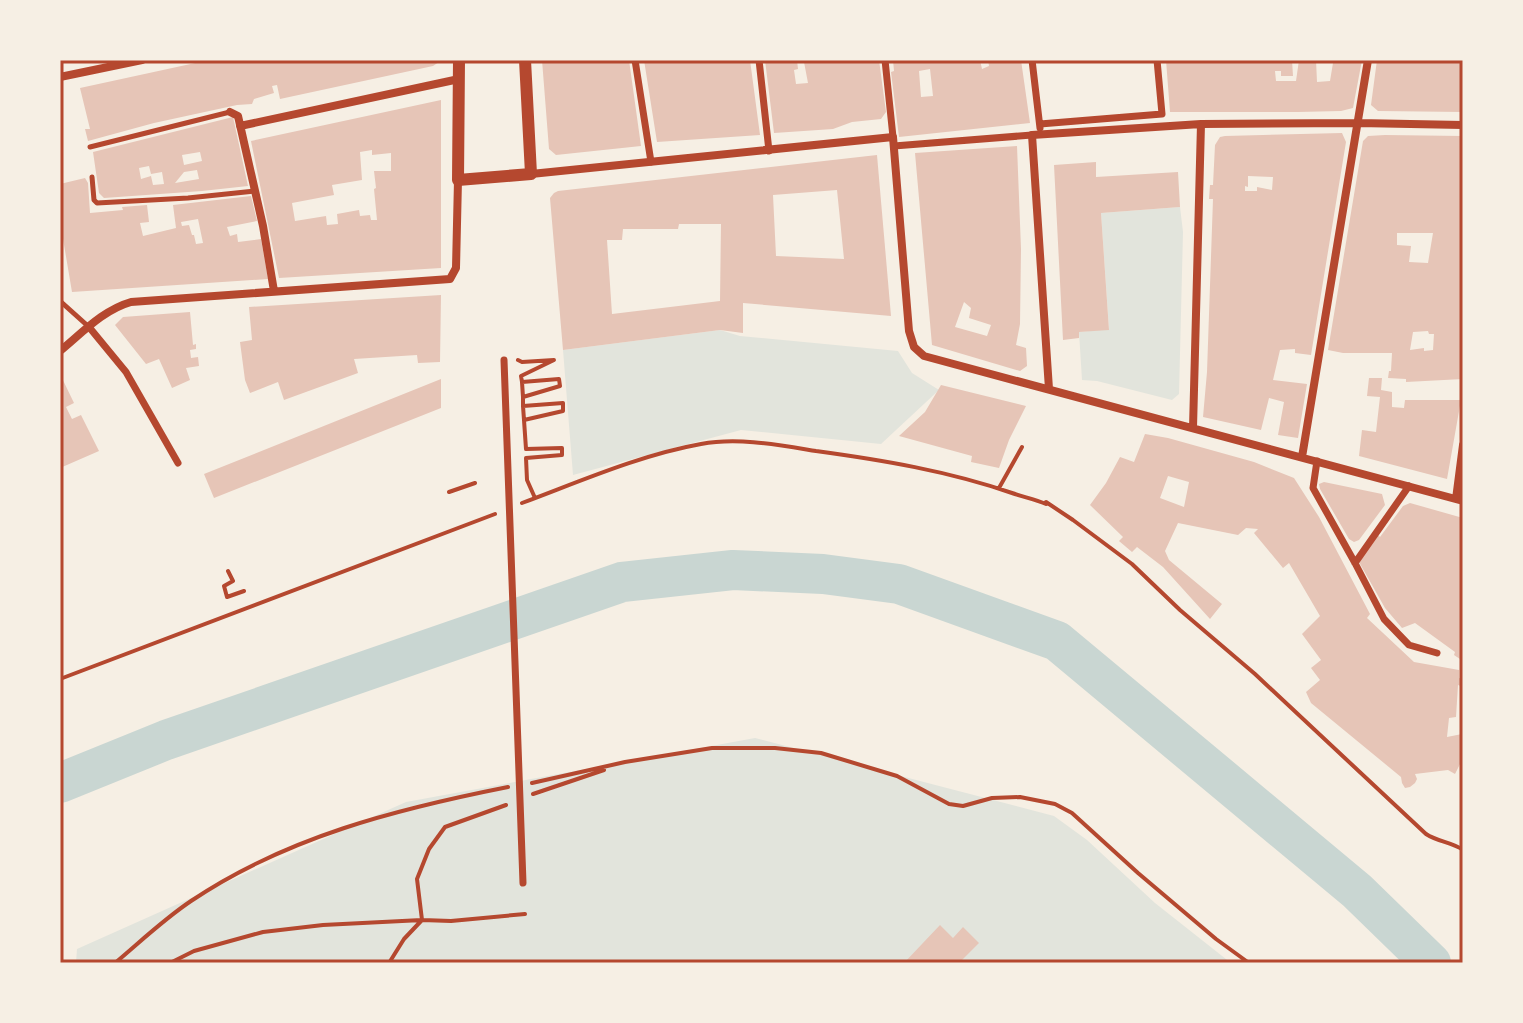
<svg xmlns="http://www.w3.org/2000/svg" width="1523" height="1023" font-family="Georgia,serif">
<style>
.green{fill:#e2e4dc}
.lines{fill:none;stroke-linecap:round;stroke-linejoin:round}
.river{stroke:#c9d6d2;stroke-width:40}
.building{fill:#e6c5b7;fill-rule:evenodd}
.path{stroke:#b5482f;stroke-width:4}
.service{stroke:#b5482f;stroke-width:5}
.pedestrian{stroke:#b5482f;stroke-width:7}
.minor{stroke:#b5482f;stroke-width:8}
.tertiary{stroke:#b5482f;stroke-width:12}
.neatline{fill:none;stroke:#b5482f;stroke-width:3}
</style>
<rect width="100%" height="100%" fill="#f6efe4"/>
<path class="green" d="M1180,207L1183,232L1179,394L1172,400L1097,381L1082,380L1079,332L1109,329L1101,213Z
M720,330L740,336L898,351L912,373L939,390L881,444L741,430L573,475L563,350Z
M755,738L1054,816L1087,840L1155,903L1231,963H76L77,949L406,802Z"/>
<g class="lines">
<path class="river" d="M60,783L166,740L622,582L733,570L823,574L899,584L1057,641L1357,891L1431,963"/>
</g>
<path class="building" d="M209,60H440L439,62L433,66L280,99L277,85L272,86L274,93L254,99L252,104L237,105L154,123L88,141L85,129H90L80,88Z
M542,60H629L641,146L556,155L549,149Z
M644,60H750L760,135L657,142Z
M765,60H797L798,69L794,70L796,84L808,83L804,62L812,60H879L886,112L881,119L852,122L833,129L774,133Z
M893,60H980L982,69L989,66L988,60H1021L1030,123L899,137L891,72L894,71ZM930,69L933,96L921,97L919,71Z
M1166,60H1292L1293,76H1281V71H1275L1276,81H1296L1299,60H1316L1317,82L1330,81L1333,63L1325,62V60H1362L1353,108L1341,111L1298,112H1170Z
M1377,60H1463V86H1460V91H1463V112L1378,111L1371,105Z
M441,100V268L279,278L251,141ZM372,150V155L391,153V171H374L376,188L374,189L377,220H371L370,215L360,216L359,210L337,214L338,224L327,225L326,216L295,221L292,203L334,195L332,185L362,180L360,152Z
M233,117L248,186L202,191L104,198L99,193L93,152ZM200,152L202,161L184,165L182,155ZM149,166L151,174L162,172L164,184L153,185L151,176L141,179L139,168ZM197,170L199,179L175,183L184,172Z
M1342,133L1346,142L1311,355L1295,353V349L1280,350L1273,380L1307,384L1298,438L1278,435L1284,402L1269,398L1261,430L1203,417L1207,372L1213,199H1209L1210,185H1213L1215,145L1220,137L1225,136ZM1248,176L1273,177L1272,190L1257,187V191H1245V186L1248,187Z
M1385,135L1463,136V379L1406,382V379L1388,378L1389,371H1391L1392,353H1343L1328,350L1363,141L1368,136ZM1397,233H1433L1428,263L1409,262L1411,246L1397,245ZM1428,331L1429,334H1434L1433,350L1424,351V348L1410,350L1413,332Z
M1017,146L1021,249L1020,324L1016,345L1026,348L1027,366L1020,371L932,345L915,153ZM964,302L971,308L969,318L991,325L987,336L955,327Z
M877,155L891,316L743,303V333L720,330L563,350L550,198L554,193L558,191ZM837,190L844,259L776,256L773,195ZM679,224H721L720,301L612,314L607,240H622L623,229H678Z
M1096,162V177L1178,172L1180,207L1101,213L1109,330L1079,332V338L1063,340L1054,165Z
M85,178L88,183L90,213L123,210L122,207L147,205L149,222L140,223L143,236L176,228L173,205L251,196L257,221L227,227L230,236L237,234L238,242L261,239L268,279L72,292L60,221V184ZM198,219L203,243L196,244L194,235H192L189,225L182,226L181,222Z
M441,295L440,362L418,363L417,355L354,359L358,373L284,400L278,382L250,393L245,380L240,342L252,340L249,307Z
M190,312L193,345L196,344V349L190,350L191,358L198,357L199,366L186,368L190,380L172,388L159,359L146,364L115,325L123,317Z
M60,374L74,403L66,407L72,419L81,415L99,451L60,468Z
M1369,378H1382L1381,390L1392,392V407L1404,408L1405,400H1461L1447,479L1359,456L1362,430L1376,432L1380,397L1367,396Z
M441,379V408L214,498L204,474Z
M941,385L1026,406L1009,440L999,468L971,462L972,456L899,436L925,412Z
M1145,434L1168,438L1254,462L1294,478L1319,517L1370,614L1367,618L1414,662L1459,670V678L1463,679V687L1458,685L1456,717L1449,718L1447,737L1462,734L1463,736V758L1455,774L1448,770L1415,774L1417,779L1415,783L1410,787L1405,788L1402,783L1401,777L1311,703L1306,692L1320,680L1311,668L1321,660L1302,634L1320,616L1289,563L1283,568L1254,533L1258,529L1246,528L1238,535L1178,523L1165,551L1169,560L1222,604L1210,619L1163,567L1137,547L1132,552L1119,541L1123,537L1090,505L1106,483L1120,457L1134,462ZM1168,476L1189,482L1184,507L1160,498Z
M1324,482L1382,494L1385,505L1359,540L1354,542L1349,539L1320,489L1319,484Z
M1410,503L1463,518V661L1454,655L1455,652L1415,623L1402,628L1385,608L1359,562L1376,533L1380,537L1403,506Z
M940,925L953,938L963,927L979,943L959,963H904Z"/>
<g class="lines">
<path class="path" d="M518,360L522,362L554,360L521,376L522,382L559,379L560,386L523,397V406L563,403V411L524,420L526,449L562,448V455L526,458L527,480L535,498
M522,382L523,397
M523,406L524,420
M999,488L1022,447
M449,492L475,483
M522,503C581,481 640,455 701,444C738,437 779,445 816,451C882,460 948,471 1012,493C1023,497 1034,499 1046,504V502L1073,520L1132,564L1180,610L1255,674L1426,834C1438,842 1452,842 1463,850
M228,571L233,581L224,586L227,597L244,591
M60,679L495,514
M532,783L625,762L712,748H775L821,753L897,776L949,804L963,806L992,798L1020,797L1055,804L1072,813L1138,873L1216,939L1249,963
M533,794L604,770
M115,963C140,942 164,919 191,901C286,837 397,809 508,787
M170,963L194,951L263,932L323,925L422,920L451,921L525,914
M389,963L404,939L422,920L417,879L429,849L445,827L506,805"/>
<path class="service" d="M90,147L230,112
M92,177L94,200L97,203L188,198L255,191
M60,301L89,327"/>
<path class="pedestrian" d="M635,60L651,162
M759,60L769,151
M885,60L893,137
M1032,60L1040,128
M1040,124L1162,114L1157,60
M894,146L1032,135
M89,327L126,372L178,463
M504,360L523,883
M1317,461L1313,488L1355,563L1384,619L1409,645L1437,653
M1355,563L1409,486"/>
<path class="minor" d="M60,77L142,60
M230,112L238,116L263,226L274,291
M240,126L459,79
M531,174L893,137L909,331L914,347L924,356L1463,501
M60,351C82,333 103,310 131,302L450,279L456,268L458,180
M1049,389L1032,135L1201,124L1358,123L1463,125
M1193,428L1201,124
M1302,457L1368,60
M1456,499L1463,445"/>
<path class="tertiary" d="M459,60L458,180L531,174L525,60"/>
</g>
<rect width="1523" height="1023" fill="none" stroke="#f6efe4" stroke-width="124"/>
<rect x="62" y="62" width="1399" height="899" class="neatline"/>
</svg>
